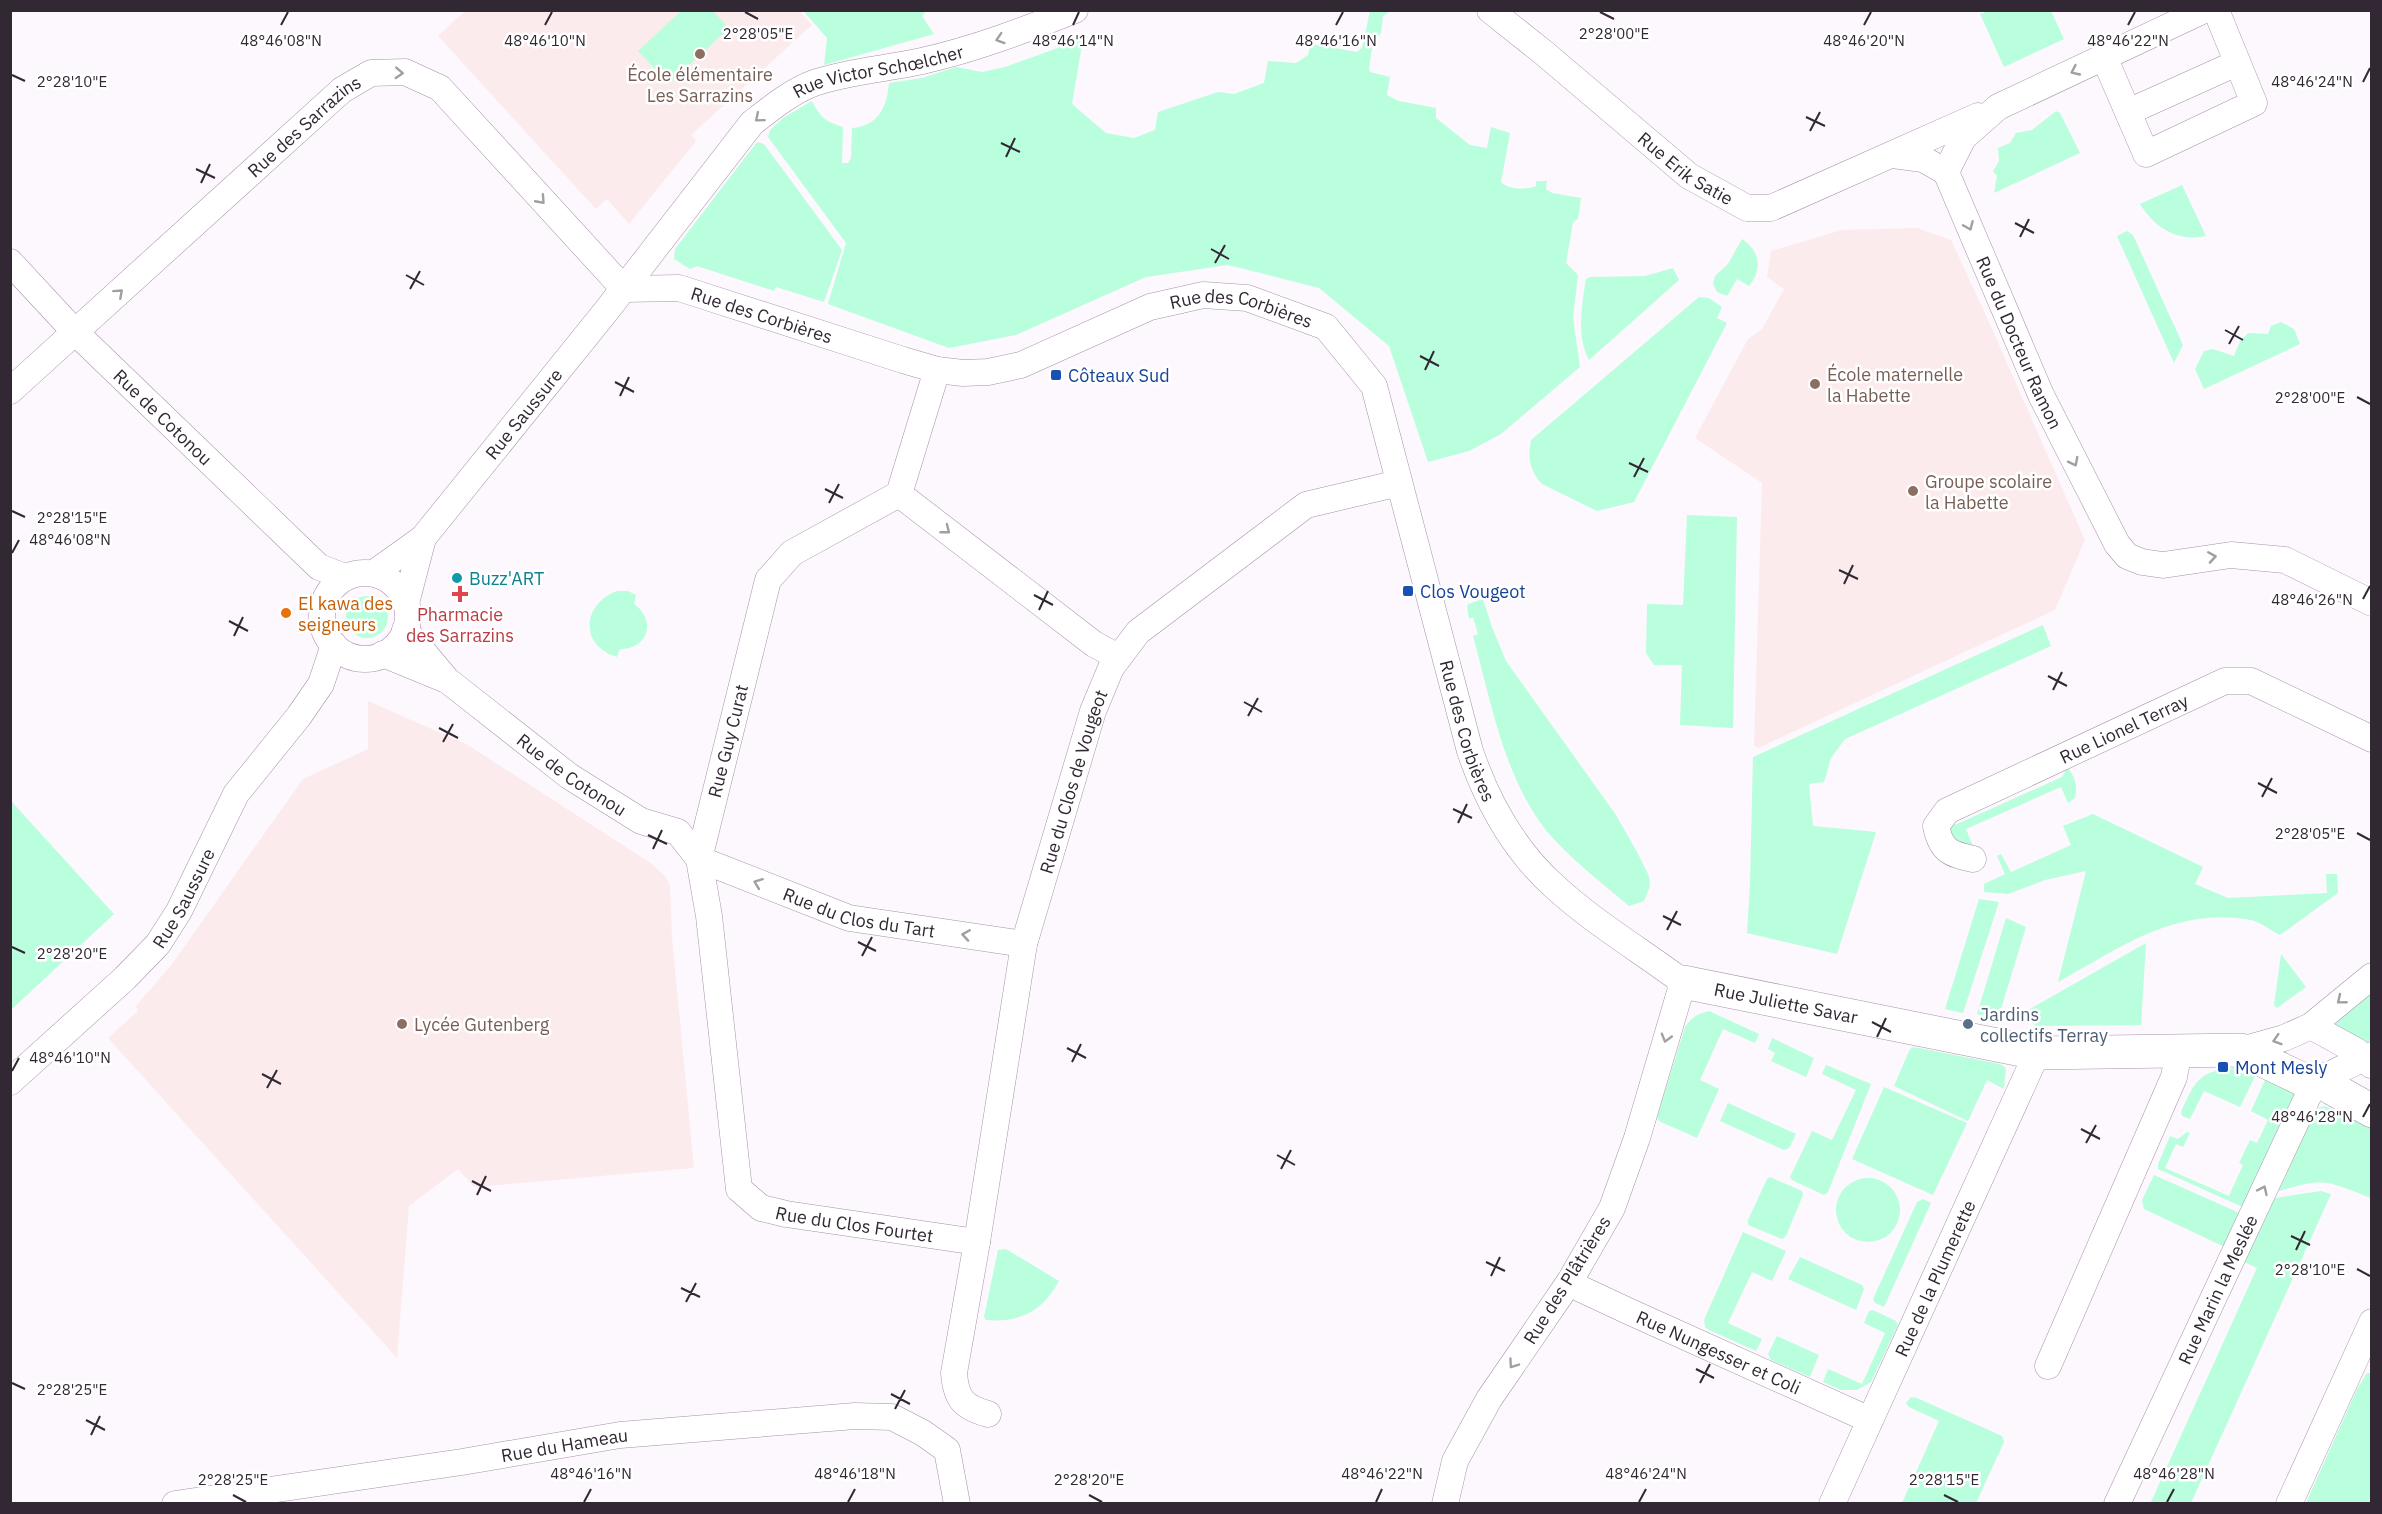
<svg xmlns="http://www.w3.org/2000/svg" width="2382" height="1514" font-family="'IBM Plex Sans',sans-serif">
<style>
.education{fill:#fcebec}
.green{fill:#b9fedd}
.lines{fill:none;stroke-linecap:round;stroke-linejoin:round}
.minor-casing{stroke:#a791ab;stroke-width:27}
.tertiary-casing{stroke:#a791ab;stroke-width:34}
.minor{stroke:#fff;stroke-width:26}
.tertiary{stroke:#fff;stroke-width:33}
.oneway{stroke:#a29ea3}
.ticks{fill:none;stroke:#312833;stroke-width:2}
.education-dot{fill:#8d6e63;stroke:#fff;stroke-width:2}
.transit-dot{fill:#1a4fb4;stroke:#fff;stroke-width:2}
.culture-dot{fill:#0f9aa8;stroke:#fff;stroke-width:2}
.health-dot{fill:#e0444e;stroke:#fff;stroke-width:2}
.food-dot{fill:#e8710a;stroke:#fff;stroke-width:2}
.service-dot{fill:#5c6f8a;stroke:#fff;stroke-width:2}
.labels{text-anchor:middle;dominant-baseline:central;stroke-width:5;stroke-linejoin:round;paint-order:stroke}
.street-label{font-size:18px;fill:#312833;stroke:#fff}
.education-label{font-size:18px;fill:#785e54;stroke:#fff;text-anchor:start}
.transit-label{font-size:18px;fill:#164399;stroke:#fff;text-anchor:start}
.culture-label{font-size:18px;fill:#0d838f;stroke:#fff;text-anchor:start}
.food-label{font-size:18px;fill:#c56008;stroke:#fff;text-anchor:start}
.health-label{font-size:18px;fill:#be3a42;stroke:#fff}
.service-label{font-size:18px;fill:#4e5e75;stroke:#fff;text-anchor:start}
.ticks-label{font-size:15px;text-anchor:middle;fill:#312833;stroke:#fff;stroke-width:5;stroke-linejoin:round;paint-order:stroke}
</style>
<rect width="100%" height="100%" fill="#fdf8fd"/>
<path class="education" d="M466,10H803L801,13L812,25L691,135L696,141L629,224L607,199L596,209L438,36Z
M1917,228L1951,240L1989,322L2085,540L2055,610L1758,748L1754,745L1762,483L1695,438L1748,339L1762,329L1784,289L1767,277L1771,251L1842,230Z
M368,701L468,745L652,864L666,877L670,887L672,937L694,1168L474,1187L458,1169L409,1206L397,1358L108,1038L138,1011L136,1006L172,964L303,779L368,749Z"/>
<path class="green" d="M681,11H713L729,28L669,84L638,51Z
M807,11H926L922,16L934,34L824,65L827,38L805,13Z
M1370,11H1391L1383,16L1381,33L1373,43L1369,68L1370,72L1390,77L1387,95L1399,101L1436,108V118L1470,145L1487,148L1491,127L1510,133L1501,182C1509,190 1526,190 1536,186V181H1547L1546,189L1552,193L1581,198L1578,219L1573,222L1566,263L1578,275L1573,318L1580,367L1501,434L1469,451L1428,462L1389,346L1319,288L1228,265L1146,277L1016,335L949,348L828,304L846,243L768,137L770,130L783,118L812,101C819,116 827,123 843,127L842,163H848L851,158L852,128C879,126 887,106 889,83L922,78L956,67L982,72L1005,67L1083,39L1072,104L1106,133L1134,138L1155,130L1158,112L1218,92L1234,94L1264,83L1268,61L1296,63L1308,55L1310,46L1313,44L1357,52L1362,48Z
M1988,11H2051L2064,39L2004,67L1980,14Z
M2056,111L2060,113L2080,153L1994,193L1997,176L1993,171L1999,161L1998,148L2010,143L2016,133L2032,130Z
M757,142L764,144L842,250L824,302L776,287L774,291L697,266L690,269L674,259L675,249Z
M2182,185L2206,236C2177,242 2155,228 2140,204Z
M2127,231L2133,235L2183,345L2174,363L2117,236Z
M1742,239C1760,251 1763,269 1749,286L1737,279L1727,296L1717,292L1713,284L1715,276L1728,264Z
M1673,268L1679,280L1589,360C1576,336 1582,304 1586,279L1590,277L1645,276Z
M1699,297L1709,298L1722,307L1717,318L1727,323L1634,502L1597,511L1542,484C1529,471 1528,457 1531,440Z
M2281,322L2294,329L2300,344L2204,389L2195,369L2204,351L2213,349L2234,356L2240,341L2248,333L2268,334L2271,326Z
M1687,515L1737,517L1733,728L1680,725L1682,665H1654L1646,653L1647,604L1683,605Z
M617,591H628L636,595L634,604C657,620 648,649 620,649L617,657C579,646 582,604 617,591Z
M346 617a21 21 0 1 1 42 0a21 21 0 1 1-42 0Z
M1483,599L1492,627L1506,661L1616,815L1637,852L1649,876L1650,886L1644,901L1629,906C1601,882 1569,858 1545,829C1503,774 1491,701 1473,636L1478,634L1473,617L1469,619L1467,607L1468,604Z
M2043,625L2051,646L1845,739L1831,758L1824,782L1809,784L1813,826L1876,832L1837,954L1747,933L1750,884L1753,757Z
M2067,768C2075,775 2078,787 2075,798L2068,803L2061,787L1966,829L1973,846L1961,848L1947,827L1948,822L1957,824L2062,777Z
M11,801L114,914L11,1010Z
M2093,814L2203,867L2195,884L2228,898L2327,893L2326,874H2337L2338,893L2280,935C2271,931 2261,922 2251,920C2176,906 2121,947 2058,982L2086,871L2045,880L2008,894L1984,892V884L2005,874L1997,856L2001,854L2011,872L2071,845L2063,826Z
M1979,899L1999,902L1963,1013L1945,1009Z
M2006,918L2026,927L1998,1019L1977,1014Z
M2146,943L2141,1025L2035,1026L2030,1009Z
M2281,954L2306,987L2277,1008L2274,1005Z
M2371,988V1041L2362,1043L2330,1029V1018Z
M1709,1011L1759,1034L1755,1043L1723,1029L1700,1080L1719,1089L1697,1138L1659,1121L1657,1117L1685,1027C1692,1017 1697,1014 1709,1011Z
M1772,1038L1814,1058L1806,1077L1771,1061L1775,1053L1768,1049Z
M1914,1047L2000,1064L2006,1068L2004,1089L1987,1080L1968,1121L1894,1086L1910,1049Z
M1826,1065L1871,1084L1828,1192L1824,1195L1792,1180L1790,1177L1812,1131L1832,1140L1856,1090L1822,1074Z
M2238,1068L2248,1069L2256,1074L2240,1107L2204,1091L2190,1119L2182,1116L2181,1112C2196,1079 2200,1070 2238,1068Z
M2265,1080L2296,1093L2247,1209L2158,1169V1164L2170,1136L2178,1139L2187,1132L2190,1133L2183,1147L2176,1144L2165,1168L2229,1196L2243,1165L2239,1163L2250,1140L2257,1143L2268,1120L2251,1111Z
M1884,1087L1967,1123L1933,1195L1852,1159Z
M1728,1103L1796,1134L1789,1148L1784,1150L1720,1121Z
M2324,1106L2371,1124V1198C2326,1180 2323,1177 2276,1192L2316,1109Z
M2154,1175L2244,1215L2229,1249L2144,1209L2142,1200Z
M1770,1177L1802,1191L1803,1195L1786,1236L1782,1239L1748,1225V1220L1767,1179Z
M1836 1210a32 32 0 1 1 64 0a32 32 0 1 1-64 0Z
M2321,1191L2331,1194L2191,1503L2150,1504L2257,1268L2240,1260L2268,1199Z
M1923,1199L1931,1203L1884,1307L1875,1303L1873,1299L1917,1202Z
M1743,1232L1786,1251L1772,1281L1752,1272L1728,1323L1762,1339L1756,1351L1709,1330L1705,1327L1704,1320Z
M1006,1249L1059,1281C1043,1311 1020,1323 986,1320L984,1317L998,1250Z
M1800,1257L1862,1285L1864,1289L1856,1310L1788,1279Z
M1873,1310L1896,1321L1898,1325L1871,1382L1857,1390H1841L1823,1382L1828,1369L1862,1384L1885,1333L1864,1323L1869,1311Z
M1777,1336L1819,1355L1810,1377L1771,1360L1768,1354Z
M2367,1373H2372L2371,1503H2306L2357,1389Z
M1911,1397L1917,1398L2002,1436L2004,1442L1976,1503H1902L1939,1421L1909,1407L1906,1403Z"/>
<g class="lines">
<g class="minor-casing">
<g id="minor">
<path id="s1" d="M1490,10L1544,53L1689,176L1747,208H1771L1978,116"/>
<path id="s2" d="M2204,10L1998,107L1963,138L1946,172L2041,395L2117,544L2127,556L2142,562L2163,565L2231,555L2285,560L2372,603"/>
<path d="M2104,57L2146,154L2254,103L2216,10"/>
<path d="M2128,112L2237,63"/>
<path d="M1893,155L1923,159L1946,172"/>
<path id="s3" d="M10,262L75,332L319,567L345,577"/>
<path id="s4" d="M624,289L679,288L903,360L937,370L963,373L988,372L1021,365L1150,307L1203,295L1247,298L1326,327L1374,386L1470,751C1487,801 1514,850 1554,886C1593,922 1640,950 1683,982L1637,1138L1612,1208L1570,1281L1489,1399L1455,1461L1445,1504"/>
<path id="s5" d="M937,370L899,494L792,553L768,580L699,859L709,916L739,1189L761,1208L786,1214L977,1242"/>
<path id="s6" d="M10,391L342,90L371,73L405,72L440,88L624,289"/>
<path d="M899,494L1094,644L1118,657"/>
<path id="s7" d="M374,573L423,538L607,310L752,123C770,109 792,91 814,83C849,71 886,69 922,61C975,49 1025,30 1075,10"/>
<circle cx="365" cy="616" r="43"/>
<path d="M406,603L423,538"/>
<path id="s8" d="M405,630L447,680L569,776L641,821L678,832L699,859L849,918L1024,944"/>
<path d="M383,654L444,679"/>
<path id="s9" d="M1973,859C1950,854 1941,851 1936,826L1947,811L2225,681H2251L2372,739"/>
<path d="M2311,1026L2358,1052L2371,1065"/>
<path d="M2241,1050L2284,1038L2311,1026L2372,976"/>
<path id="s10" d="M10,1082L125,978L158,944L179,911L236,794L299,716L321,684L334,645"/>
<path id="s11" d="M1570,1281L1581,1289L1628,1311L1870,1420"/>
<path d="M2048,1366L2174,1077L2179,1051"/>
<path id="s12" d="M988,1414C963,1407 956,1399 954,1373L977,1242L1024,944L1093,711L1111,668L1138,632L1306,505L1399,483"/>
<path id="s13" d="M175,1504L462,1462L620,1435L855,1416L892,1417L923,1433L947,1450L957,1504"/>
<path id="s14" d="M1832,1504L2037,1053"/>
<path id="s15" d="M2117,1504L2308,1096C2325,1072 2347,1067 2372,1055"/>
<path d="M2289,1504L2372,1322"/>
</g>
</g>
<g class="tertiary-casing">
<g id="tertiary">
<path id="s16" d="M1683,982L2037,1053L2241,1050L2306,1081L2323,1079L2333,1089L2372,1111"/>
</g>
</g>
<use href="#minor" class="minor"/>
<use href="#tertiary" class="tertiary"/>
</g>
<defs><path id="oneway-chevron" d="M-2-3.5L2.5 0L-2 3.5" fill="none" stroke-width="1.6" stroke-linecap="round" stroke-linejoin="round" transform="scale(1.5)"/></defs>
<g class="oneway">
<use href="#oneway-chevron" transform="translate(1000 39) rotate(162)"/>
<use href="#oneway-chevron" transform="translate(2075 71) rotate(155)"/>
<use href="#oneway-chevron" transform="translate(399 73) rotate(3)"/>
<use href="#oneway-chevron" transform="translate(759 118) rotate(140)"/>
<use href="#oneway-chevron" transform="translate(541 200) rotate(48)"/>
<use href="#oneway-chevron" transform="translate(1969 226) rotate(67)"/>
<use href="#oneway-chevron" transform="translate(119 293) rotate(-42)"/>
<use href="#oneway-chevron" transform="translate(2074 462) rotate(63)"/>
<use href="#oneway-chevron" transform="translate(946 530) rotate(38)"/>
<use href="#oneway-chevron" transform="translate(2212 557) rotate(-9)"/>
<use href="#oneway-chevron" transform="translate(758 883) rotate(-159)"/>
<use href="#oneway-chevron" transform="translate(966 935) rotate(-171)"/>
<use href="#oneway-chevron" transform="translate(2341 1000) rotate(141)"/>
<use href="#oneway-chevron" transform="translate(1666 1038) rotate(106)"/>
<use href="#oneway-chevron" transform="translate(2277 1040) rotate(163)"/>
<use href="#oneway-chevron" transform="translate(2263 1190) rotate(-65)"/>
<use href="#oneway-chevron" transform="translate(1513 1364) rotate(125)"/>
</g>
<path class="ticks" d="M745,12L758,19M1600,12L1614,19M281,25L288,12M545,25L552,12M1073,25L1079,12M1336,25L1343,12M1864,25L1871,12M2128,25L2135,12M12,75L25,81M2363,82L2370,68M1806,117L1825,126M1810,131L1820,112M1001,143L1020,152M1006,157L1015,138M196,169L215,178M201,183L210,164M2015,223L2034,233M2020,237L2029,219M1211,249L1229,259M1215,263L1225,245M406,275L424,285M410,289L420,271M2225,330L2243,340M2229,344L2239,326M1420,356L1439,366M1425,370L1434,351M615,382L634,392M620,396L629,377M2357,397L2370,404M1629,463L1648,472M1634,477L1644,458M825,489L843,498M829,503L839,484M12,511L25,517M12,553L19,540M1839,570L1858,579M1844,584L1853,565M1034,595L1053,605M2363,599L2370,586M1039,610L1048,591M229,621L248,631M234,636L243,617M2048,676L2067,686M2053,690L2062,672M1244,702L1262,712M1248,716L1258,698M439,728L458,738M443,742L453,724M2258,783L2277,793M2262,797L2272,778M1453,809L1472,818M1458,823L1467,804M2357,833L2370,840M648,835L667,844M653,849L662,830M1663,916L1681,925M1667,930L1677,911M858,942L876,951M12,947L25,953M862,956L872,937M1872,1022L1891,1032M1877,1037L1886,1018M1067,1048L1086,1058M1072,1062L1081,1044M12,1071L19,1058M262,1074L281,1084M267,1088L277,1070M2363,1117L2370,1104M2081,1129L2100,1139M2086,1143L2096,1125M1277,1155L1295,1165M1281,1169L1291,1150M472,1181L491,1191M477,1195L486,1176M2291,1236L2310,1245M2296,1250L2305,1231M1486,1262L1505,1271M2357,1269L2370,1276M1491,1276L1500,1257M681,1288L700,1297M686,1302L696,1283M1696,1369L1714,1378M12,1383L25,1389M1700,1383L1710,1364M891,1394L910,1404M895,1409L905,1390M86,1420L105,1430M91,1435L100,1416M233,1495L246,1502M1089,1495L1102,1502M1944,1495L1958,1502M584,1502L591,1489M848,1502L855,1489M1376,1502L1382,1489M1639,1502L1646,1489M2167,1502L2174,1489"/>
<g class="education-dot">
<circle cx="700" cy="54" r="6"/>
<circle cx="1815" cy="384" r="6"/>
<circle cx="1913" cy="491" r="6"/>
<circle cx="402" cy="1024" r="6"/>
</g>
<g class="transit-dot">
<rect x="1050" y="369" width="12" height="12" rx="3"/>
<rect x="1402" y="585" width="12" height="12" rx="3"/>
<rect x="2217" y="1061" width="12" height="12" rx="3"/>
</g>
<circle class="culture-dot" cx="457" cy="578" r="6"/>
<path class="health-dot" d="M457 585h6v6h6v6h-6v6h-6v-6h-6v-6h6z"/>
<circle class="food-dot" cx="286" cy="613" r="6"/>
<circle class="service-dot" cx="1968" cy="1024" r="6"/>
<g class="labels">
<g class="street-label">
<text stroke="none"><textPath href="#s7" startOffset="729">Rue Victor Schœlcher</textPath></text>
<text stroke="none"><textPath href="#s6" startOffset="396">Rue des Sarrazins</textPath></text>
<text stroke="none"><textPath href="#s1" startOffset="252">Rue Erik Satie</textPath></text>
<text stroke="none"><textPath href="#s4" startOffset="142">Rue des Corbières</textPath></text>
<text stroke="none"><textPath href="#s4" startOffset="646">Rue des Corbières</textPath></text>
<text stroke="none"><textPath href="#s2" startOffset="498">Rue du Docteur Ramon</textPath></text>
<text stroke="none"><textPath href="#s7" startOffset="220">Rue Saussure</textPath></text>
<text stroke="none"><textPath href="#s3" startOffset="218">Rue de Cotonou</textPath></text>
<text stroke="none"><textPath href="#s9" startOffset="268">Rue Lionel Terray</textPath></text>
<text stroke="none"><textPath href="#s4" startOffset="1168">Rue des Corbières</textPath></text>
<text transform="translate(728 741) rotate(-76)">Rue Guy Curat</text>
<text stroke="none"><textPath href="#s8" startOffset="222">Rue de Cotonou</textPath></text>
<text stroke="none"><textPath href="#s12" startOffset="663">Rue du Clos de Vougeot</textPath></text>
<text stroke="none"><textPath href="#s10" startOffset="255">Rue Saussure</textPath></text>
<text stroke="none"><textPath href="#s8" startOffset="548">Rue du Clos du Tart</textPath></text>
<text stroke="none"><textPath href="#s16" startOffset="105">Rue Juliette Savar</textPath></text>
<text stroke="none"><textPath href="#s5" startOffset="1032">Rue du Clos Fourtet</textPath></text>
<text stroke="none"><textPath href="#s14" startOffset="248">Rue de la Plumerette</textPath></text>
<text transform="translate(1567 1280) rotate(-58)">Rue des Plâtrières</text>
<text stroke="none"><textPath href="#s15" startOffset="237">Rue Marin la Meslée</textPath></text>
<text stroke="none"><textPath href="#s11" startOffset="165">Rue Nungesser et Coli</textPath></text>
<text stroke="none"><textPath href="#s13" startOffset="394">Rue du Hameau</textPath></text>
</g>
<g class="education-label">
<text x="700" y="74" text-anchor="middle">École élémentaire<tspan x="700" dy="21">Les Sarrazins</tspan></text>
<text x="1827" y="374">École maternelle<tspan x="1827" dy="21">la Habette</tspan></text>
<text x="1925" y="481">Groupe scolaire<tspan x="1925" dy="21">la Habette</tspan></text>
<text x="414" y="1024">Lycée Gutenberg</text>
</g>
<g class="transit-label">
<text x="1068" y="375">Côteaux Sud</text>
<text x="1420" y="591">Clos Vougeot</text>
<text x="2235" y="1067">Mont Mesly</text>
</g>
<g class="culture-label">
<text x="469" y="578">Buzz'ART</text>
</g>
<g class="food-label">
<text x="298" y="603">El kawa des<tspan x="298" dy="21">seigneurs</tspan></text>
</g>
<g class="health-label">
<text x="460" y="614">Pharmacie<tspan x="460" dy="21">des Sarrazins</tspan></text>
</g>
<g class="service-label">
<text x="1980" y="1014">Jardins<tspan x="1980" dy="21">collectifs Terray</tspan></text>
</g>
</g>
<g class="ticks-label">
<text x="758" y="39">2°28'05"E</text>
<text x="1614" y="39">2°28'00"E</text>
<text x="281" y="46">48°46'08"N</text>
<text x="545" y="46">48°46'10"N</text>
<text x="1073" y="46">48°46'14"N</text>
<text x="1336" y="46">48°46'16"N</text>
<text x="1864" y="46">48°46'20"N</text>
<text x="2128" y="46">48°46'22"N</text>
<text x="72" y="87">2°28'10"E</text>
<text x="2312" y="87">48°46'24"N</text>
<text x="2310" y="403">2°28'00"E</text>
<text x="72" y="523">2°28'15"E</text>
<text x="70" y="545">48°46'08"N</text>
<text x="2312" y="605">48°46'26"N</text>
<text x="2310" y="839">2°28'05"E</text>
<text x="72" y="959">2°28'20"E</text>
<text x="70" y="1063">48°46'10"N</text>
<text x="2312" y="1122">48°46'28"N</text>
<text x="2310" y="1275">2°28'10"E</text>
<text x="72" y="1395">2°28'25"E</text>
<text x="591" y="1479">48°46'16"N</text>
<text x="855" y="1479">48°46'18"N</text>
<text x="1382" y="1479">48°46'22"N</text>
<text x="1646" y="1479">48°46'24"N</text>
<text x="2174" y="1479">48°46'28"N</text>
<text x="233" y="1485">2°28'25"E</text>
<text x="1089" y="1485">2°28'20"E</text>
<text x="1944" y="1485">2°28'15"E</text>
</g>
<rect width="2382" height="1514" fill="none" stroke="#312833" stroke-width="24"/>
</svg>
